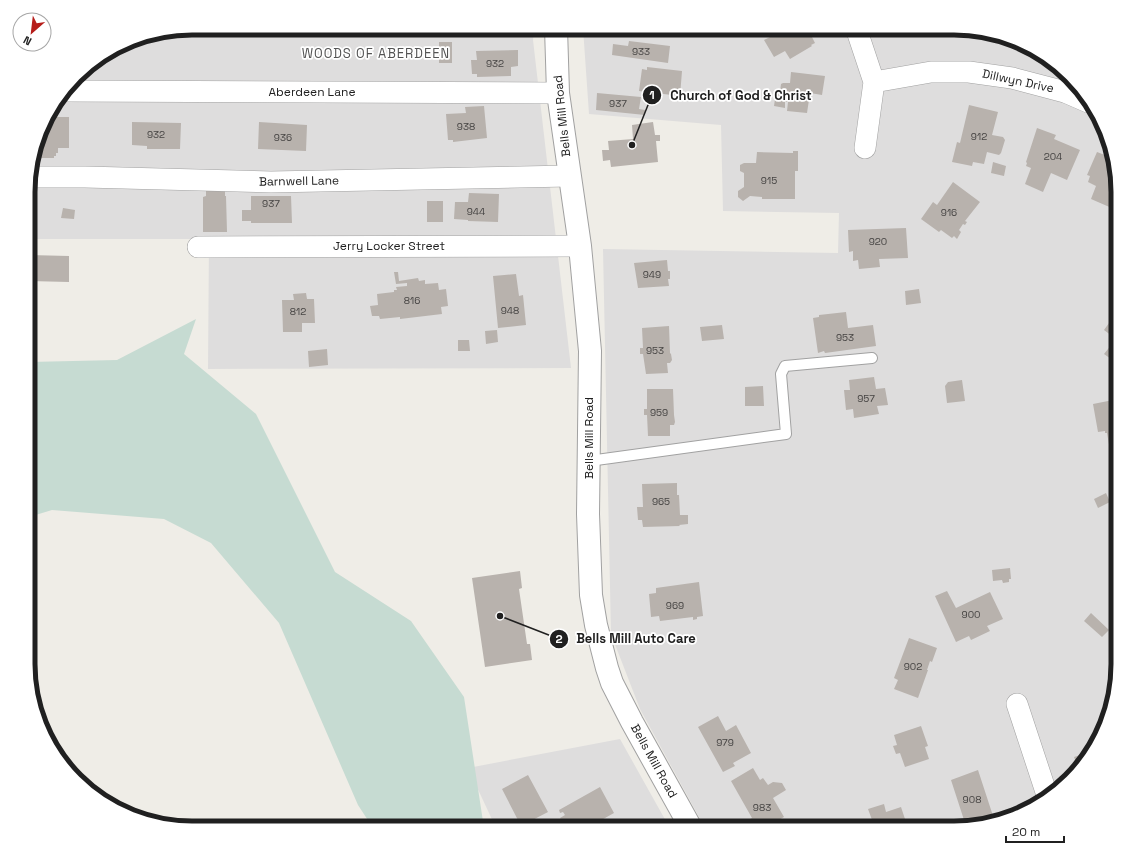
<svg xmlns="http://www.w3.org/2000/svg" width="1146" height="856" font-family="'Space Grotesk',sans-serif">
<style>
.residential{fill:#dedddd}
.wetland{fill:#c6dbd2}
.building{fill:#b8b2ad}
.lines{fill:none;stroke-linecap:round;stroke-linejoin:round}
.service-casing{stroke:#a1a1a1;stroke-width:12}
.minor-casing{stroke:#a1a1a1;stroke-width:22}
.tertiary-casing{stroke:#a1a1a1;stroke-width:24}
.service{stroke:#fff;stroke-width:10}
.minor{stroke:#fff;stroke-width:21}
.tertiary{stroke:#fff;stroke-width:22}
.labels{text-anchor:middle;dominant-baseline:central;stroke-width:3.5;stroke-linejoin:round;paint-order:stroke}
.number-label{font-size:10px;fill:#464443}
.street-label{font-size:12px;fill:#202020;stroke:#fff}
.neighbourhood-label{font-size:13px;letter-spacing:1px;fill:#535353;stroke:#fff}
.rim{fill:none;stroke:#202020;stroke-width:5}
.leader{fill:none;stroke:#202020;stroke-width:1.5}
.callout-dot{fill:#202020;stroke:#fff;stroke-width:1.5}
.mark-label{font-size:12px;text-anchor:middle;font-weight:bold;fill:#fff}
.callout-label{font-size:13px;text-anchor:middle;font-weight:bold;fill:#202020;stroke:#fff;stroke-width:3.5;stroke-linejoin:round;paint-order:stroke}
</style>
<rect width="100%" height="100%" fill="#efede7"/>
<path class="residential" d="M192,28H534L533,40L571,368L208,369L209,239H29V171L50,110L84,69L139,37Z
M583,28H964L1016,40L1062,69L1101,120L1118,192V675L1105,727L1077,772L1026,811L954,828H705L640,709L611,634L603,249L838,253L839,213L723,211L721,125L589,114Z
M620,739L667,823L658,828H496L468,768Z"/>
<path class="wetland" d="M196,319L184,354L256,414L335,572L411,621L464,697L484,828H373L358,805L279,623L211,543L164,519L52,510L29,517V362L117,360Z"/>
<path class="building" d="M788,28H802L806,35L810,33L815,43L811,45L812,46L790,59L785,51L774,57L764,40Z
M629,41L670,46L668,63L612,55L613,44L628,46Z
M439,42H452V63H439Z
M518,50V66L511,67V76L477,77V74H472L471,60H477L476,51Z
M647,67L682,71L680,96L639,91L642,69L647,70Z
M791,72L825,76L822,95L810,93L807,113L787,111L788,102H785V108L774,106L776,92H780L781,84L783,83H790Z
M597,93L641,97L639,109L645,110V115L596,110Z
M969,105L998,112L992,135L1003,137L1005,140L1001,153L999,155L987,152L984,164L973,162L972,166L952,162L957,142L960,143Z
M484,106L487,138L453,142V140H448L446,114L466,113L465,107Z
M49,113H57V117H69V148H58V153H56V156H54V158H40L39,152H37V149Z
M132,122L181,123L180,149H147V146L132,145Z
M259,122L307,125L306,151L258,149Z
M653,122L655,135H660V141H656L658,162L611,167L610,160L603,161L602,150H609L608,141L633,139L632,125Z
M1037,128L1056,135L1054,139L1080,150L1067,180L1051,173L1043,192L1025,184L1031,168L1026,166L1027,163L1026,162Z
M793,151H798V171H795V199H762V197L750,196L743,201L738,197V191L744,187V173L740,171V165L744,163H756L757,152L793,153Z
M1097,152L1110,157L1118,192V199L1114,209L1091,199L1096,186L1088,182L1090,176L1087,175Z
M993,162L1006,166L1004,176L991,173Z
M953,182L980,202L965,221L967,222L965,225L963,224L959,230L961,232L957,239L954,236L952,238L941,230L939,232L921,219L933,202L937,205Z
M206,189H225V196H226L227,232H203V197L206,196Z
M469,193L499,194L498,222L468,221V220L454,219L455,202H468Z
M251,196H291L292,223H251V221H242V210H251Z
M427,201H443V222H427Z
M63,208L75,210L74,219L61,218Z
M906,228L908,258L879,259L880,267L859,269L858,260L853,261V251L849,252L848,230Z
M29,255L69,256V282L29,281Z
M667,260L668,271H670V279H668L669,286L638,288L634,263Z
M394,272H398L399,281L418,278L419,281L425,280V284L438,283L439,290L446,289L448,306L441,307L442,314L400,319V317L380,319L379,316H372L370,306L378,305L377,294L394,292V290H397L396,287L407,286V283L396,284Z
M516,274L519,296L523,295L526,325L498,328L493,276Z
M919,289L921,303L906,305L905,291Z
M306,293L307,299H314L315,323H302V332H283L282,300H294L293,294Z
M846,312L848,328L873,325L876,346L825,353L824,351L818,353L813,318L819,317V315Z
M1114,316L1118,320V364L1104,354L1116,339L1104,330Z
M722,325L724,339L702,341L700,327Z
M669,326L670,353L671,354L672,360L670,363H667L668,373L646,374L643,354H640V348H643L642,328Z
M497,330L498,342L486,344L485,331Z
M458,340H469L470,351H458Z
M327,349L328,365L309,367L308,351Z
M874,377L876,389L885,388L888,405L877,406L879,414L854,418L853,409L846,410L844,390H850L849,380Z
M962,380L965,401L947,403L945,386L948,382Z
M763,386L764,406H745V387Z
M647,389H673L674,415L675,422L674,425H670V436H648L647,415H644V409H647Z
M1118,399V454L1111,456L1107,433H1105V431L1098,432L1093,404Z
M677,483V495H679L680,515H688V524L679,525L680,526L643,527L642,520H638L637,507H643L642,484Z
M1106,493L1110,502L1098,508L1094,499Z
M1010,568L1011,579H1009V582L1003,583L1002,580L993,581L992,570Z
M520,571L522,588L519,589L527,644H530L532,660L485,667L472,578Z
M699,582L703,616L697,617V619L693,620V617L660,621L659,616L651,617L649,594L656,593V588Z
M947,591L956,608L990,592L1003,619L987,626L990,631L971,640L969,636L956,642L935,596Z
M1091,613L1109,630L1102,637L1084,621Z
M909,638L937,648L932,662L930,661L927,670H928L918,698L894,689L898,680L894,678Z
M718,716L726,731L736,725L751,753L733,763L735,766L723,772L698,727Z
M921,726L928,746L925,747L929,759L905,767L900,753L896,754L893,746L897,745L894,735Z
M1090,752L1079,770L1074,757Z
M753,768L760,780L763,778L768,785L773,782L782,783L786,790L773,798L784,817L764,828H756L750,819L752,818L731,781Z
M978,770L994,819L973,824L971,818L964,820L951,780Z
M528,775L548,812L521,826L502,789Z
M600,787L614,813L587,828H561L560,826L563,824L560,818L565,815L563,812L560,813L559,810Z
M884,804L886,812L901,807L906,822L909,821L912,828H875L868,809Z"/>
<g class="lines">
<g class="service-casing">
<path id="service" d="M589,461L786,434L781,374L785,366L872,358"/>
</g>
<g class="minor-casing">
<path id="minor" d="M856,28L874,82L865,148
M874,82L931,72H969L1012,78L1065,92L1088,102
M65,91L558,93
M29,177H85L271,182L569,176
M198,247L580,246
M1017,704L1047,795"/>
</g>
<g class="tertiary-casing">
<path id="tertiary" d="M556,28L558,93L580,246L590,351L588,514L591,595L596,625L607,668L612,683L632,722L691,828"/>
</g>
<use href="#service" class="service"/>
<use href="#minor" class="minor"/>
<use href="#tertiary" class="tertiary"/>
</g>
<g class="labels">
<g class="number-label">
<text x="641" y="51">933</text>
<text x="495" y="63">932</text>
<text x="618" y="103">937</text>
<text x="466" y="126">938</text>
<text x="156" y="134">932</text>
<text x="979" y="136">912</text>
<text x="283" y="137">936</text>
<text x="1053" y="156">204</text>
<text x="769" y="180">915</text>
<text x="271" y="203">937</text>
<text x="476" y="211">944</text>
<text x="949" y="212">916</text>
<text x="878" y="241">920</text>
<text x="652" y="274">949</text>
<text x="412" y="300">816</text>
<text x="510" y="310">948</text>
<text x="298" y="311">812</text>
<text x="845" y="337">953</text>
<text x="655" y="350">953</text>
<text x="866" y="398">957</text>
<text x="659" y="412">959</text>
<text x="661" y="501">965</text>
<text x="675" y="605">969</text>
<text x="971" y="614">900</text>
<text x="913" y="666">902</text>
<text x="725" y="742">979</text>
<text x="972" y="799">908</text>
<text x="762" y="807">983</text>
</g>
<g class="street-label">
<text transform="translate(1018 81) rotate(12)">Dillwyn Drive</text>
<text x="312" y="92">Aberdeen Lane</text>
<text transform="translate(562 116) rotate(-96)">Bells Mill Road</text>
<text transform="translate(299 181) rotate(-1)">Barnwell Lane</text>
<text x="389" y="246">Jerry Locker Street</text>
<text transform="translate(589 438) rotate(-90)">Bells Mill Road</text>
<text transform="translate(654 761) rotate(61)">Bells Mill Road</text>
</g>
<g class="neighbourhood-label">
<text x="376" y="53">WOODS OF ABERDEEN</text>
</g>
</g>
<path d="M0 0H1146V856H0ZM192 35H954A157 157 0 0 1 1111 192V664A157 157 0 0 1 954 821H192A157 157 0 0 1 35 664V192A157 157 0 0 1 192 35Z" fill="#fff" fill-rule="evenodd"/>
<path class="rim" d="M192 35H954A157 157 0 0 1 1111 192V664A157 157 0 0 1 954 821H192A157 157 0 0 1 35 664V192A157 157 0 0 1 192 35Z"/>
<path class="leader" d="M632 145L652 95M500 616L559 639"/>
<g class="callout-dot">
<circle cx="632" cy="145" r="4"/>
<circle cx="500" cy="616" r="4"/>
<circle cx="652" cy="95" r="10"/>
<circle cx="559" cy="639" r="10"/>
</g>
<g class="mark-label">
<text x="652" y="99">1</text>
<text x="559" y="643">2</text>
</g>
<g class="callout-label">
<text x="741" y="100">Church of God &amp; Christ</text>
<text x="636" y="643">Bells Mill Auto Care</text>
</g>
<g transform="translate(32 32) rotate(208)"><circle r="19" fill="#ffffff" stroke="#a6a6a6"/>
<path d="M0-3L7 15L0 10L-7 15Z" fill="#b61d1a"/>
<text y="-6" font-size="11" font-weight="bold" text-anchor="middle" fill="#202020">N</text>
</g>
<path d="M1006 836v6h58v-6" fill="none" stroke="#202020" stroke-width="2"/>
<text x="1012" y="836" font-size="12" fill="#202020" stroke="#ffffff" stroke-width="3" paint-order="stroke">20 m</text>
</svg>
